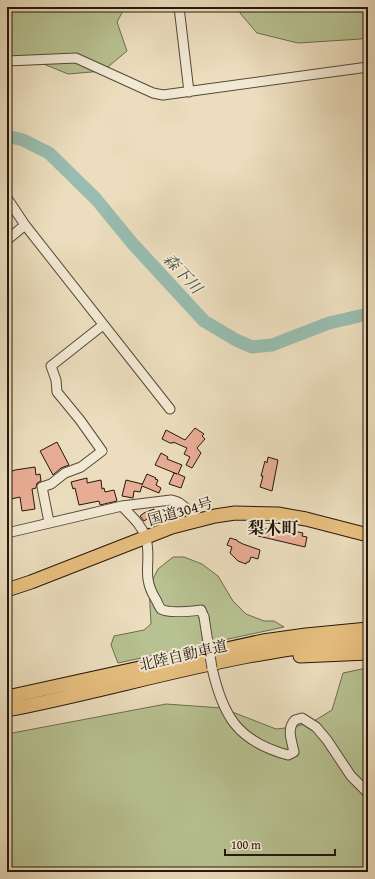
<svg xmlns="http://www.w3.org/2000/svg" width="375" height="879" font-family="'Gentium Book Plus','Noto Serif JP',serif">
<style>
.green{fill:#b7c191;stroke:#6e6c4e}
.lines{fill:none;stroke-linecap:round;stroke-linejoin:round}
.river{stroke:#98bcaf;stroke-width:13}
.building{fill:#e7ad95;stroke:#25180b}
.minor-casing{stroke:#564938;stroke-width:11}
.highway-casing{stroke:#25180b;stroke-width:15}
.minor{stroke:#f2e9d4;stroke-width:9}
.highway{stroke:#e6be7e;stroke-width:13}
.minor-bridge-casing{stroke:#564938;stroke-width:11;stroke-linecap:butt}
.minor-bridge{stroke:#f2e9d4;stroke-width:9}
.labels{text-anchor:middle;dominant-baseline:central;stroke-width:4;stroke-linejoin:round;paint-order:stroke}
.street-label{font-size:15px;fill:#25180b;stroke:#f2e9d4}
.water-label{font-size:16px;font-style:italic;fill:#4d5144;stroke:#f2e9d4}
.quarter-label{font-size:17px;font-weight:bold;fill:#25180b;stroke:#f2e9d4}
</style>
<rect width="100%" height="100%" fill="#ebddbd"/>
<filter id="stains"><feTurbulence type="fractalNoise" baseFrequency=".005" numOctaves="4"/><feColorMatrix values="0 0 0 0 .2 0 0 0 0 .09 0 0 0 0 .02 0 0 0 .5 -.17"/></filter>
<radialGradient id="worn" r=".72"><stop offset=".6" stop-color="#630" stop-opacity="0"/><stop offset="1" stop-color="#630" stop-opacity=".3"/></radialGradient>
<path class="green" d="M7,7H125L117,22L127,51L103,71L68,74L34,60L7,62Z
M240,7H368V36L361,39L298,43L257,33L240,13Z
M173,557H184L202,564L218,576L233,601L246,614L264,621H274L284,627L118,663L111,645L114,636L144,630L151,624L149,587L158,569Z
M362,669L368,670V872H7V734L166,704L222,708L276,729L294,727L314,721L332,710L343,673Z"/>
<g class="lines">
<path class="river" d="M7,136L23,140L49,153L96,199L132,243L204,321L236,340L252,347L272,345L329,323L368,314"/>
</g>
<path class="building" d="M195,428L204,434L202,436L205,439L197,448L201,453L192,468L186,465L190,457L184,454L187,448L173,442V443H170L162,439L166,430L185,440Z
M57,442L69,465L61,468L53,475L40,451Z
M161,453L168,457L167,459L182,465L178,474L185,477L181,488L169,484L174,473L177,474L155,465Z
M268,457L278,460L272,491L260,487L263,476H261L265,461L267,463Z
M35,467L36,475L40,474L41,481L37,483L36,488L32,489L35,509L22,511L20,497L11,499L9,474H11L10,472L15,470Z
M147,474L156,478L155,479L158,480L156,485L161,488L159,493L142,486L140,492L134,491L133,498L122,496L126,480L142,484V485Z
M87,478V483L101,480L102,489L104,488L105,492L114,490L117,501L100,505L99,501L79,505L75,488L73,489L71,482Z
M154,509L156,513L144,521L140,516L144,513Z
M249,521H256L255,525L262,526L261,528L286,533L288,527L294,528L293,531L303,533L302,536L307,537L305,547L258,536L249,523Z
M230,538L237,540V541L243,544L260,550L258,559L251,557L249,562H247L246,564L238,561L230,553L232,547L227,545Z"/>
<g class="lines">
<g class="minor-casing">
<path id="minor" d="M179,7L189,92
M7,61L76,58L153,93L163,95L368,67
M7,198L25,225L170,409
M7,240L25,225
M122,506C131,516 142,525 146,538C152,562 141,575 155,598C157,601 159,607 161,609C168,614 192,611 201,610L204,617
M49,522L42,487L51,484L65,473L81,467L102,451L80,420L57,392L56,380L51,366L103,325
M7,533L122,506L171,500C183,502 188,511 196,520
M212,668C223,716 237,741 288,755L294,752C292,741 286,729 295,720L302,718L316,727L327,740L351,776L368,793"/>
</g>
<g class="highway-casing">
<path id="highway" d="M7,590L31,582L172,527L215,516L235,513L278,514L306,519L368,535
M300,656L368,653
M7,697L263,641L306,635L368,629
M7,710C127,687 245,647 368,641"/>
</g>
<use href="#minor" class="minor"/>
<use href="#highway" class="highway"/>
<g class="minor-bridge-casing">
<path id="minor-bridge" d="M204,617L212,668"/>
</g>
<use href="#minor-bridge" class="minor-bridge"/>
</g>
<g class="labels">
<g class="street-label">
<text transform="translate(180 511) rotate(-16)">国道304号</text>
<text transform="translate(183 655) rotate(-13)">北陸自動車道</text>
</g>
<g class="water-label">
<text transform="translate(183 273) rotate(47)">森下川</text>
</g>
<g class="quarter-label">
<text x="273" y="527">梨木町</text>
</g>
</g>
<rect width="375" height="879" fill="none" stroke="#ebddbd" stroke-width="24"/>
<rect x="8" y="8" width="359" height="863" fill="none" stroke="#25180b" stroke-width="2"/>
<rect x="12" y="12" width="351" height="855" fill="none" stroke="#25180b"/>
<path d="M225 849v6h110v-6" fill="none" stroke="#25180b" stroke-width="2"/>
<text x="231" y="849" font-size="12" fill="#25180b" stroke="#f2e9d4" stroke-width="3" paint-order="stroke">100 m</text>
<rect width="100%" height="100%" filter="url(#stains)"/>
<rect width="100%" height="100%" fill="url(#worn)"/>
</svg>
